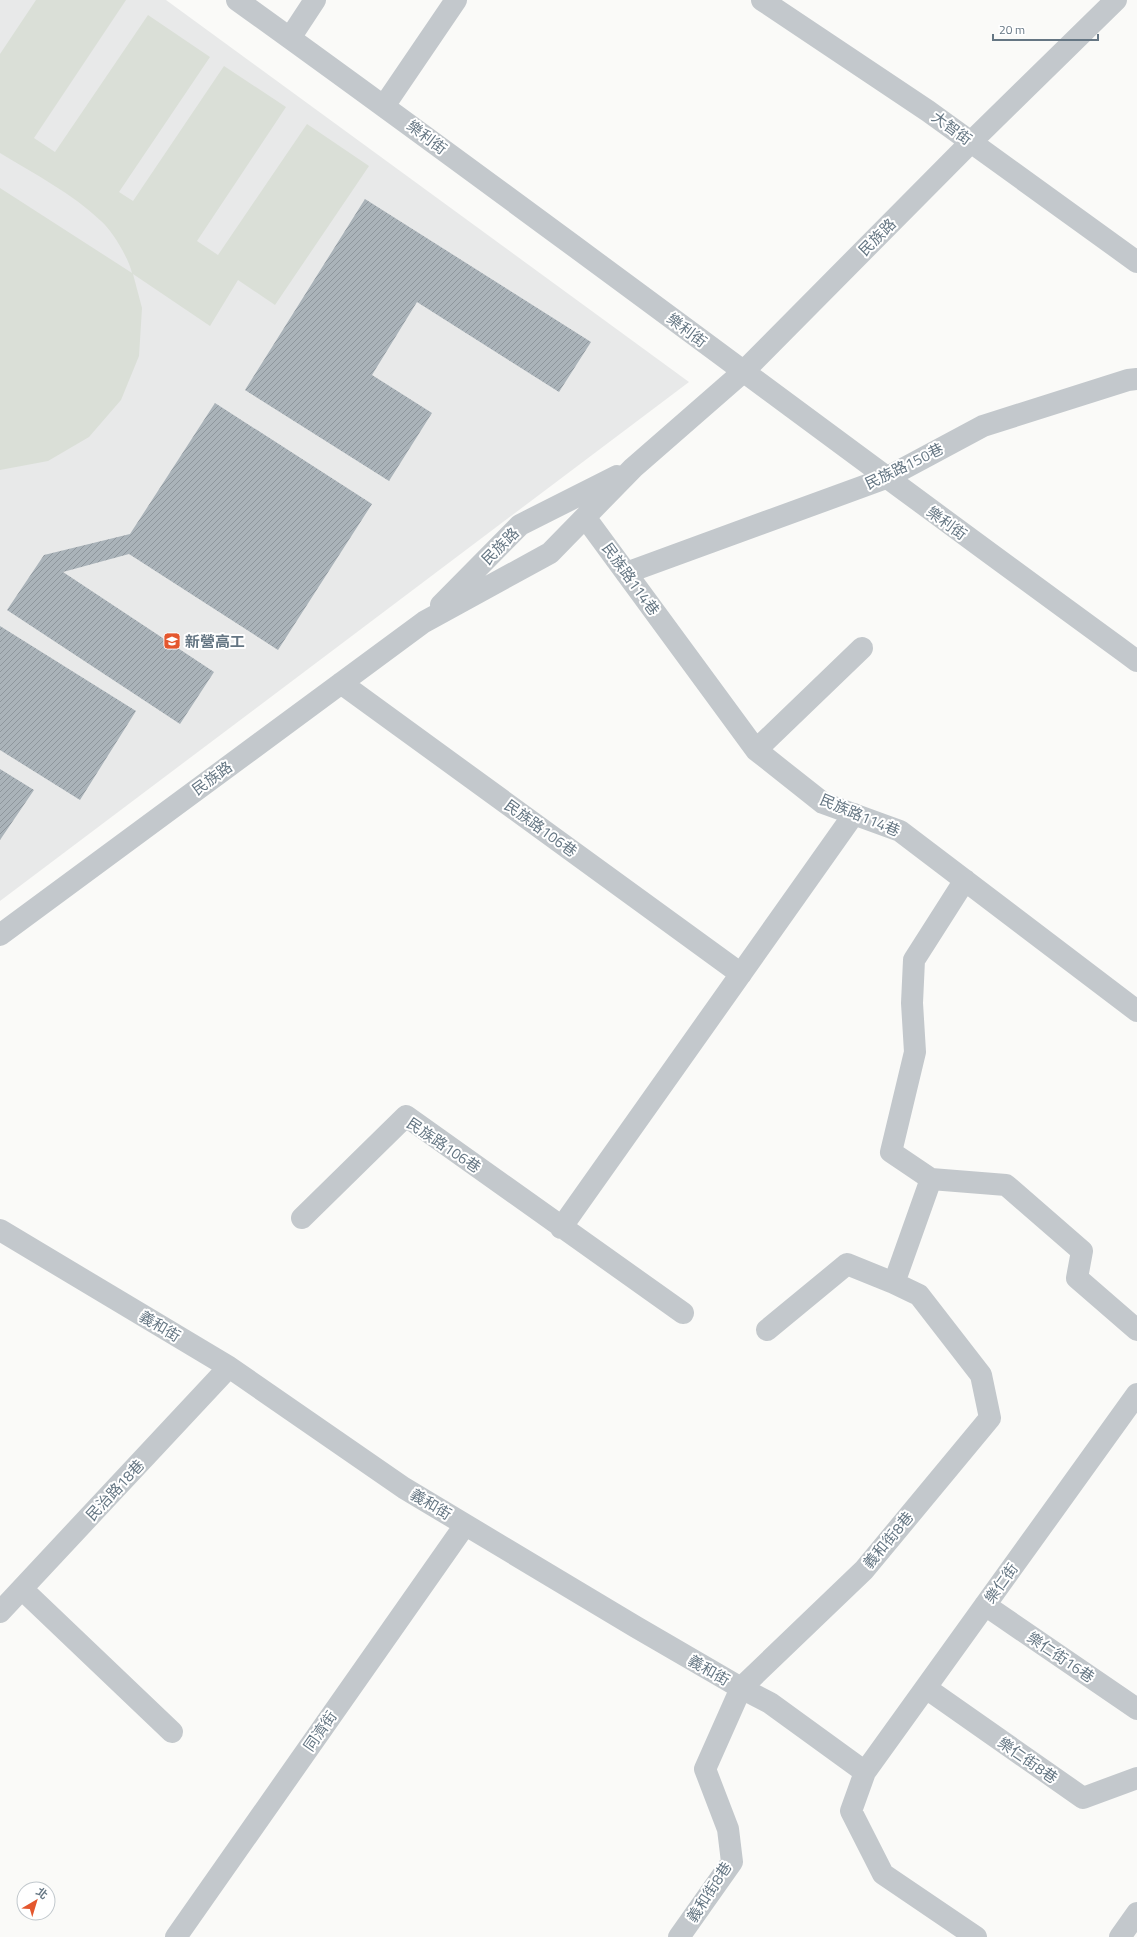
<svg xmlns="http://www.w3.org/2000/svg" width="1137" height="1937" font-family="'Titillium Web','Noto Sans TC',sans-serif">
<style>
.built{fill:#e8e9e9}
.garden{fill:#dadfd7}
.building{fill:url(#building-hatch)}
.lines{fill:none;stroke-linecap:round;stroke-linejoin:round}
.minor{stroke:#c3c8cc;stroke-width:22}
.labels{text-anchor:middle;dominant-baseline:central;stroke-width:4;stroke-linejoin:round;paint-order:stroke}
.street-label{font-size:15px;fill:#657683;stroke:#fff}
.poi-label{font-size:15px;font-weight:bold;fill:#657683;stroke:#fff;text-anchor:start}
</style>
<defs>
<pattern id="building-hatch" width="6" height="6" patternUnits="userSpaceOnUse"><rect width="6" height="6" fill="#aab3b9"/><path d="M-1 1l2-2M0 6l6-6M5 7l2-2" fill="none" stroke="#8e969c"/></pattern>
</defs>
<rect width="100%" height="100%" fill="#fafaf8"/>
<path class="built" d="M0,0H166L689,382L0,901Z"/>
<path class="garden" d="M36,0H126L34,138L55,152L148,15L210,57L119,192L133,201L224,66L286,107L197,241L218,255L307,124L369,166L275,305L238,280L210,326L133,274L142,308L139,356L121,400L89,437L48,461L0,470V188L132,273C129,259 112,230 101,221C72,193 34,174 0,153V54Z"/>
<path class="building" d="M365,199L591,342L559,392L417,302L372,375L432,413L389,481L245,390Z
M215,403L372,504L278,650L129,554L63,572L214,672L180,724L7,610L44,555L130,534Z
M0,626L136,711L80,800L0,750Z
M0,769L34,790L0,840Z"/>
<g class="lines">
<path class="minor" d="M237,0C539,217 836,442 1137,661
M762,0L928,111L1137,262
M290,38L315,0
M384,106L456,0
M585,517L756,750L823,803L900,831L1137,1011
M626,573L886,478L983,426L1128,380L1137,379
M441,605L520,525L617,476
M341,683L741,974
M756,750L862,648
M0,935L424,622L550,553L633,468L743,372L971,142L1116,0
M931,1179L1006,1185L1082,1251L1077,1278L1137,1330
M302,1218L406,1116L683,1313
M561,1228L854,814
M0,1230L229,1367L404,1488L636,1627L741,1688L770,1703L865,1772
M894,1283L931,1179L891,1152L915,1052L912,1003L914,960L965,880
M22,1589L172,1732
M985,1605L1137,1709
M0,1612L229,1367
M926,1688L1083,1798L1137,1778
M176,1937L465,1525
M679,1937L732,1862L728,1829L705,1769L741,1688L864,1570L990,1418L981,1375L919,1295L894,1283L847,1264L767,1330
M976,1937L883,1874L851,1811L865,1772L1137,1394
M1120,1937L1137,1913"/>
</g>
<defs>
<g id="school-square" transform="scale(0.9)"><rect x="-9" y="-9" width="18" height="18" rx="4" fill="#e4572e" stroke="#fff"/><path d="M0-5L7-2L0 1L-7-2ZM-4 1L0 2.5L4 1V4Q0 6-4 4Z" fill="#fff"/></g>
</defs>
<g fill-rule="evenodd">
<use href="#school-square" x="172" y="641"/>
</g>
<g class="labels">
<g class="street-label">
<text transform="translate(952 128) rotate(36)">大智街</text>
<text transform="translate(427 137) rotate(37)">樂利街</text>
<text transform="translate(877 237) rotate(-45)">民族路</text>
<text transform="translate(687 330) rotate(37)">樂利街</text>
<text transform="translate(904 466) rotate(-26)">民族路150巷</text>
<text transform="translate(947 523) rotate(36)">樂利街</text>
<text transform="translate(500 546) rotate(-45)">民族路</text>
<text transform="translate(631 579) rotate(54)">民族路114巷</text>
<text transform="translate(212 778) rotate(-36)">民族路</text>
<text transform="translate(860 815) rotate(23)">民族路114巷</text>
<text transform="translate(541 828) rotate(36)">民族路106巷</text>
<text transform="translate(444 1145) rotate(34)">民族路106巷</text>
<text transform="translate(160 1326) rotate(31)">義和街</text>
<text transform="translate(115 1490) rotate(-47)">民治路18巷</text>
<text transform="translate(431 1504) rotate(31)">義和街</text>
<text transform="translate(888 1540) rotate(-50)">義和街8巷</text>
<text transform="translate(1001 1583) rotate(-54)">樂仁街</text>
<text transform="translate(1061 1657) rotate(34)">樂仁街16巷</text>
<text transform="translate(709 1670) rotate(30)">義和街</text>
<text transform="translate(320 1731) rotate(-55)">同濟街</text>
<text transform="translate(1028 1760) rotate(35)">樂仁街8巷</text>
<text transform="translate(709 1892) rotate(-57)">義和街8巷</text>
</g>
<g class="poi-label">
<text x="185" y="641">新營高工</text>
</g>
</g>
<g transform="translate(36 1901) rotate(38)"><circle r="19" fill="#ffffff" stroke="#c1c8cd"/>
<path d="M0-3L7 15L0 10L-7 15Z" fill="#e4572e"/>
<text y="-6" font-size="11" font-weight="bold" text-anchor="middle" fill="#657683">北</text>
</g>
<path d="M993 34v6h105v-6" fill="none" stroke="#657683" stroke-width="2"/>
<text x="999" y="34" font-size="12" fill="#657683" stroke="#ffffff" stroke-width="3" paint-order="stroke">20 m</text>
</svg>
